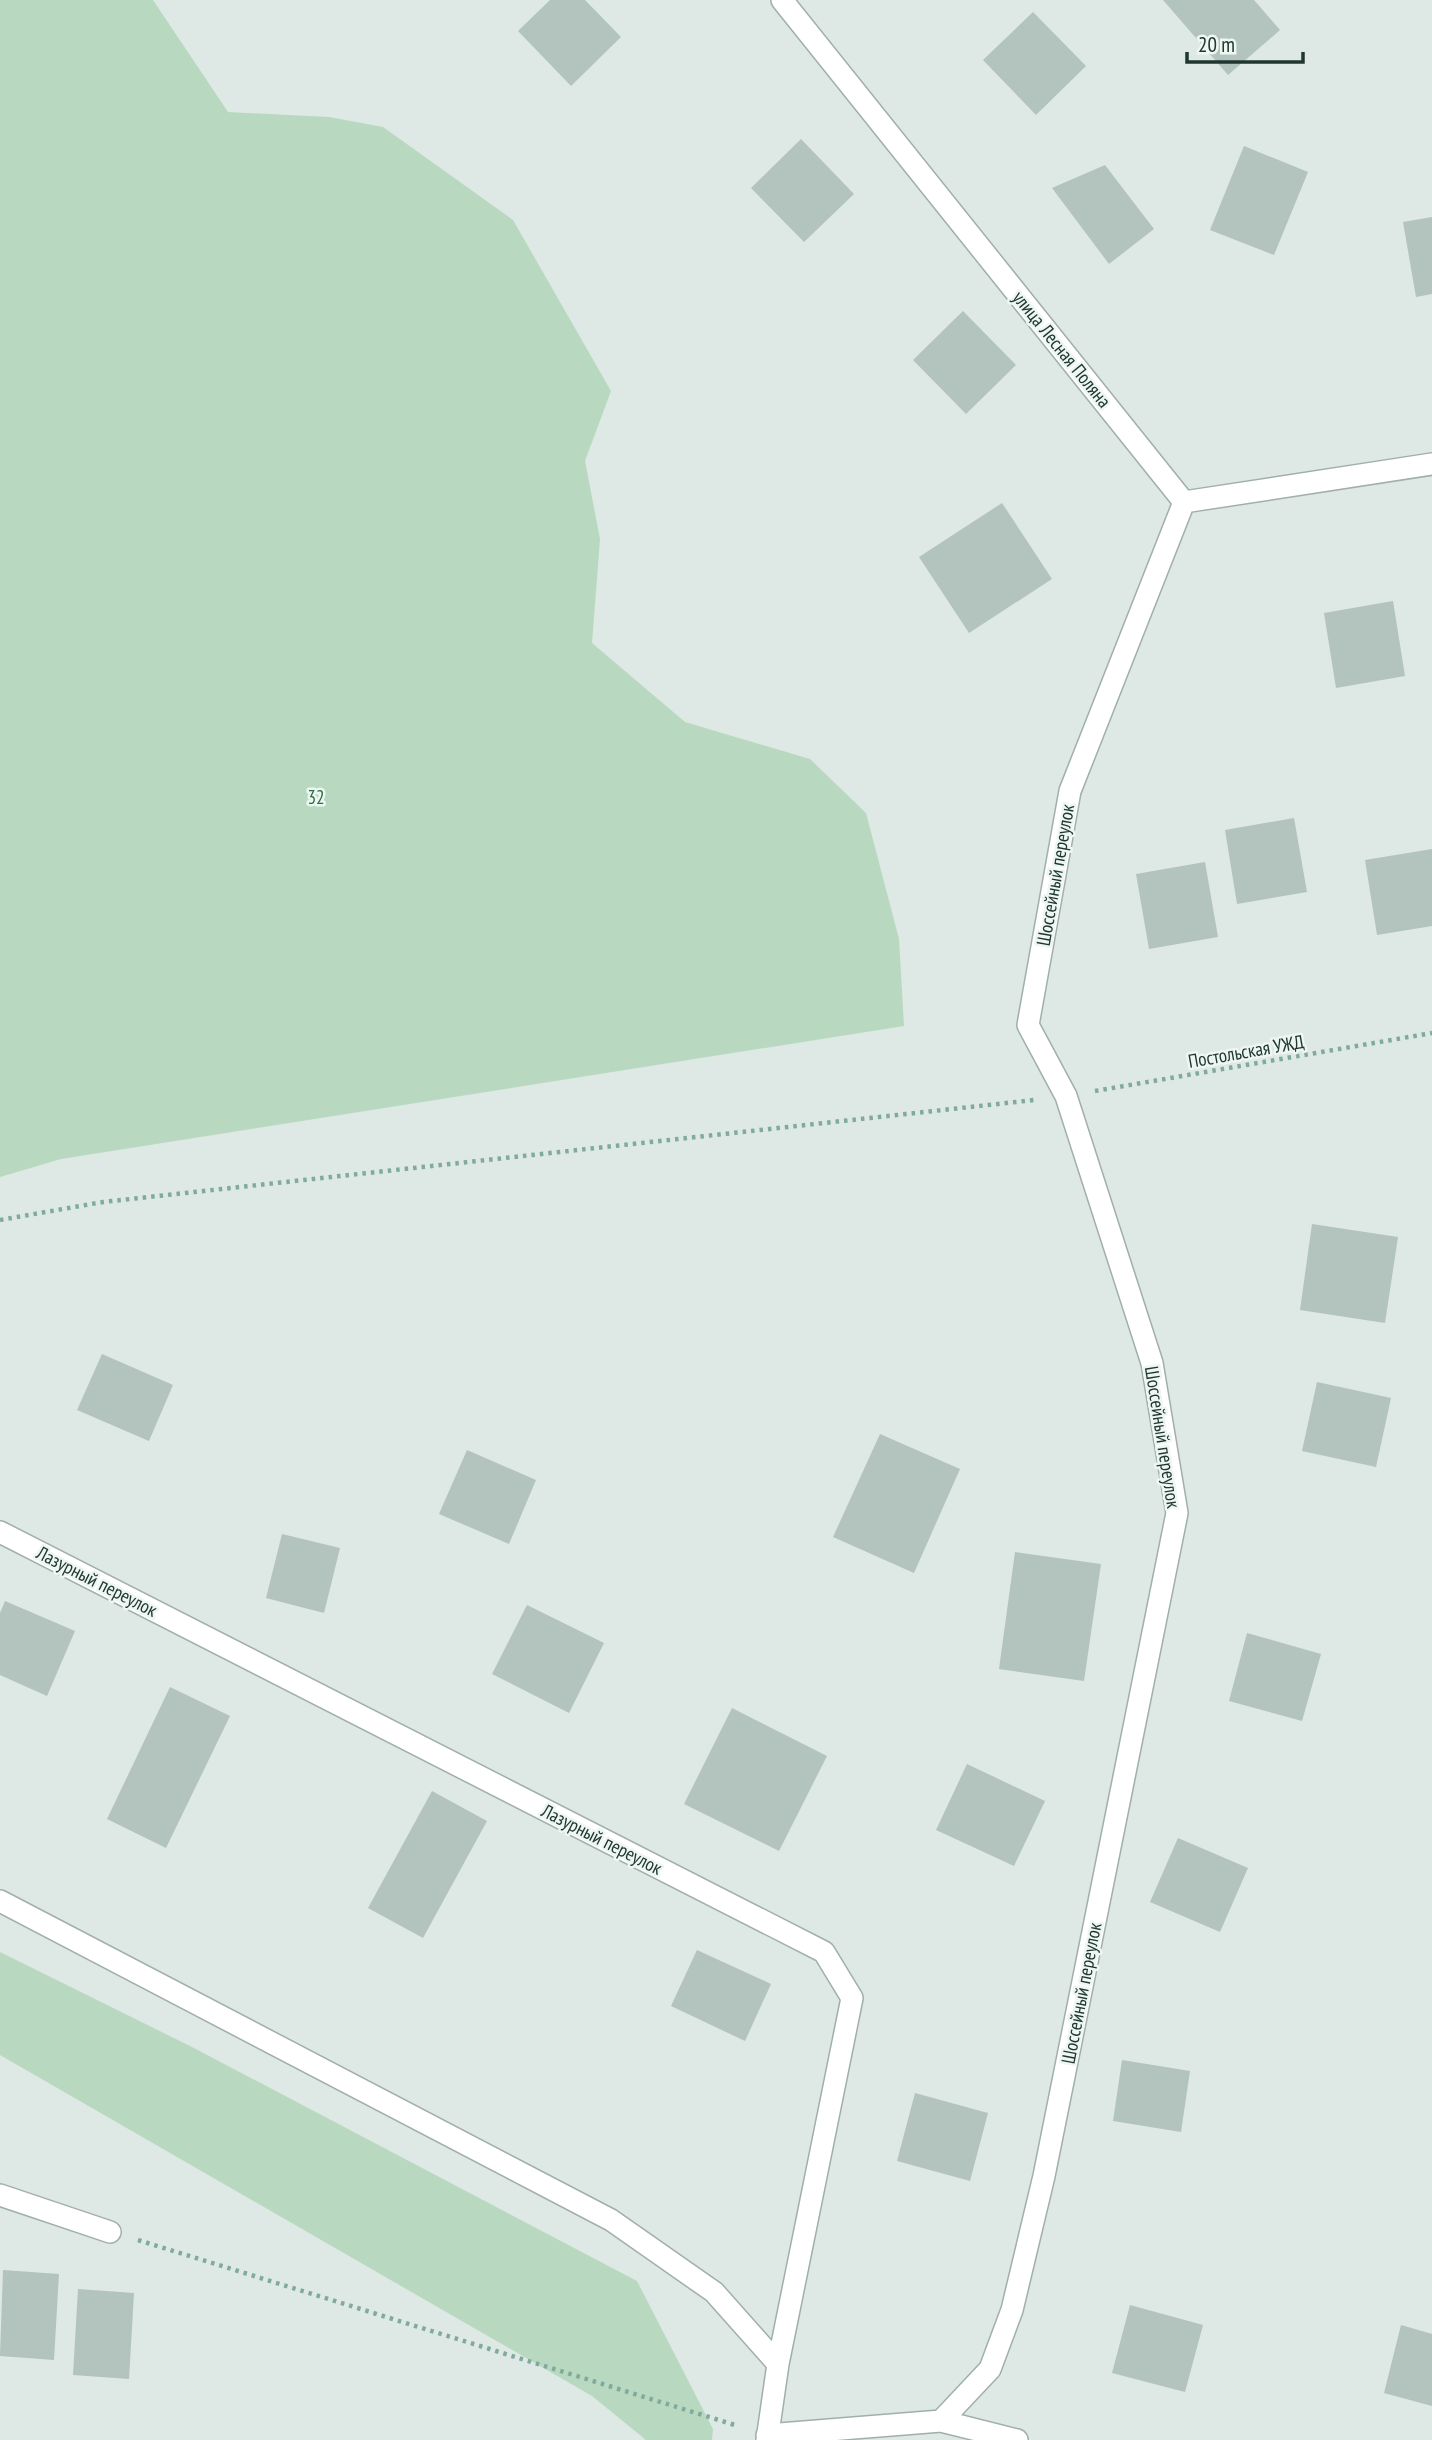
<svg xmlns="http://www.w3.org/2000/svg" width="1432" height="2440" font-family="'PT Sans Narrow',sans-serif">
<style>
.green{fill:#b8d9c0}
.building{fill:#b3c3bd}
.lines{fill:none;stroke-linecap:round;stroke-linejoin:round}
.minor-casing{stroke:#a1afab;stroke-width:24}
.path{stroke:#80aa9d;stroke-width:4.5;stroke-dasharray:3.5 5;stroke-linecap:butt}
.minor{stroke:#fff;stroke-width:21}
.labels{text-anchor:middle;dominant-baseline:central;stroke-width:5;stroke-linejoin:round;paint-order:stroke}
.street-label{font-size:19px;fill:#203731;stroke:#eef6f2}
.park-label{font-size:19px;fill:#2e6b45;stroke:#eef6f2}
</style>
<rect width="100%" height="100%" fill="#dee8e4"/>
<path class="green" d="M0,0H153L228,112L329,117L383,127L513,220L611,391L585,461L600,539L592,643L685,722L810,759L866,813L899,939L904,1026L61,1159L0,1177Z
M0,1952L192,2047L637,2281L713,2429L712,2440H646L592,2396L0,2055Z"/>
<path class="building" d="M550,0H585L621,37L571,86L518,31Z
M1163,0H1254L1280,30L1228,75Z
M1033,12L1086,66L1036,115L983,60Z
M801,139L854,194L804,242L751,188Z
M1244,146L1308,172L1274,255L1210,230Z
M1105,165L1154,229L1109,264L1052,188Z
M1432,217V294L1416,297L1403,222Z
M963,311L1016,365L966,414L913,360Z
M1002,503L1052,579L969,633L919,557Z
M1393,601L1405,676L1336,688L1324,613Z
M1294,818L1307,892L1237,904L1225,830Z
M1432,849V926L1377,935L1365,860Z
M1205,862L1218,937L1149,949L1136,874Z
M1312,1224L1398,1237L1385,1323L1300,1310Z
M102,1354L173,1385L149,1441L77,1410Z
M1317,1382L1391,1398L1376,1467L1302,1451Z
M880,1434L960,1469L914,1573L833,1537Z
M467,1450L536,1480L509,1544L439,1514Z
M282,1534L340,1548L324,1613L266,1598Z
M1015,1552L1101,1564L1084,1681L999,1669Z
M5,1601L75,1631L47,1696L0,1675V1613Z
M527,1605L604,1643L569,1713L492,1674Z
M1247,1633L1321,1654L1302,1721L1229,1701Z
M170,1687L230,1716L166,1848L107,1819Z
M732,1708L827,1756L779,1851L684,1804Z
M967,1764L1045,1801L1014,1866L936,1830Z
M432,1791L487,1821L423,1938L368,1908Z
M1178,1838L1248,1868L1220,1932L1150,1902Z
M697,1950L771,1984L745,2041L671,2006Z
M1122,2060L1190,2071L1181,2132L1113,2121Z
M915,2093L988,2113L970,2181L897,2161Z
M3,2270L59,2274L54,2360L0,2356Z
M78,2289L134,2293L129,2379L73,2375Z
M1130,2305L1203,2325L1185,2392L1112,2373Z
M1401,2325L1432,2334V2406L1384,2393Z"/>
<g class="lines">
<g class="minor-casing">
<path id="minor" d="M782,0L1184,502L1432,464
M0,1532L824,1952L852,1998L778,2364
M0,1901L611,2220L714,2292L778,2364L767,2440
M0,2195L110,2232
M941,2421L990,2369L1012,2310L1044,2176L1177,1513L1152,1363L1066,1096L1028,1025L1070,791L1184,502
M767,2435L941,2421L1017,2440"/>
</g>
<path class="path" d="M1095,1091L1432,1033
M0,1220L103,1202L1034,1100
M138,2240L738,2426"/>
<use href="#minor" class="minor"/>
</g>
<g class="labels">
<g class="street-label">
<text transform="translate(1062 349) rotate(51)">улица Лесная Поляна</text>
<text transform="translate(1055 875) rotate(-80)">Шоссейный переулок</text>
<text transform="translate(1246 1051) rotate(-10)">Постольская УЖД</text>
<text transform="translate(1163 1437) rotate(81)">Шоссейный переулок</text>
<text transform="translate(97 1581) rotate(27)">Лазурный переулок</text>
<text transform="translate(602 1839) rotate(27)">Лазурный переулок</text>
<text transform="translate(1081 1993) rotate(-79)">Шоссейный переулок</text>
</g>
<g class="park-label">
<text x="316" y="797">32</text>
</g>
</g>
<path d="M1187 52v10h116v-10" fill="none" stroke="#203731" stroke-width="3.5"/>
<text x="1198" y="52" font-size="21" fill="#203731" stroke="#eef6f2" stroke-width="5" paint-order="stroke">20 m</text>
</svg>
